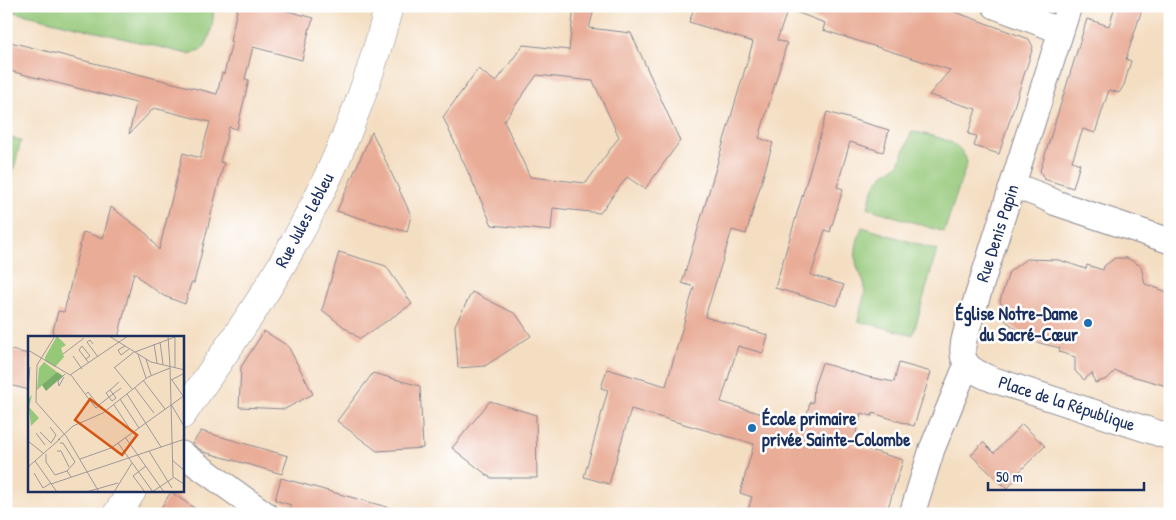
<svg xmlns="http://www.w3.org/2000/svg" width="1176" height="520" font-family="'Patrick Hand',sans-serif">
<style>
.green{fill:#95c879;stroke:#587c6c}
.building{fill:#e9ac96;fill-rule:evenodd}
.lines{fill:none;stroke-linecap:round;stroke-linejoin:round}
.street-casing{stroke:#888690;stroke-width:27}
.primary-casing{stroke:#888690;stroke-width:29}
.street{stroke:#fff;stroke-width:25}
.primary{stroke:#fff;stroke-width:28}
.poi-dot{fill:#1f6fb2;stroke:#fff;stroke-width:2}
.labels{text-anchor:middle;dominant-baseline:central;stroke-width:5;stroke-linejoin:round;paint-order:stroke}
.street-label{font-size:18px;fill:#1b2f5e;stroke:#fff}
.poi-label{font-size:18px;font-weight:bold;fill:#1b2f5e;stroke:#fff;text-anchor:end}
.inset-road{fill:none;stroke:#9d989a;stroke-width:1}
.view{fill:#d45514;fill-opacity:0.15;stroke:#d45514;stroke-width:2.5}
.inset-edge{fill:none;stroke:#1b2f5e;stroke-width:2.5}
</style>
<rect width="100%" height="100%" fill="#fff"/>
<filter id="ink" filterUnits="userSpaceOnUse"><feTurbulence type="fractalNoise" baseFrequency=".02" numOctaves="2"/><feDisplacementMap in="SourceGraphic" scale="10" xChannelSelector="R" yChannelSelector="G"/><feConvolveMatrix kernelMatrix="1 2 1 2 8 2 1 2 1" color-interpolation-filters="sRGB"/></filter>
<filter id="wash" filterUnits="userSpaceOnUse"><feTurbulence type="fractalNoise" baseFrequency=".0096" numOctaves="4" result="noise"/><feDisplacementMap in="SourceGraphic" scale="20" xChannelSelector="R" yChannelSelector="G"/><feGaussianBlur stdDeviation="1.12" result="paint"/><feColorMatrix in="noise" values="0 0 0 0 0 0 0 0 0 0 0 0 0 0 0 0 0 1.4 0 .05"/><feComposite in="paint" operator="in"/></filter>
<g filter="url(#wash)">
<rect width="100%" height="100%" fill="#f4dec2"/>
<path class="green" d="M6,6H213C215,17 210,45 200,51C197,53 192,53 188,54L6,10Z
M912,131C932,137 962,138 967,163L944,232L868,208L871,195L876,183L884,174L899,164Z
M6,137L21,140L6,201Z
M862,227L937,250L913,335L858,321C860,310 864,299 865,289C865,280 859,274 857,266C853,252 858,239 862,227Z"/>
<g id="blocks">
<path class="building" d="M238,6H269L314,18L310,27L302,60L253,47L245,79L249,80L237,129L229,127L220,162L224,163L221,174L194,283H191L185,304L164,296L145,283L134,272L118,338H51L58,311L64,312L83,232L103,238L111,207L147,234L159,250L183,153L200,158L210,122L154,108L129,134L136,103L6,70V41L217,94L222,73L224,74L232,42L230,41Z
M574,6H595L589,28L631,33L680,141L645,189L627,177L600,213L553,208L551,231L492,225L443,117L478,69L496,82L523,45L569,50ZM537,75L593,81L619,137L586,183L530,177L504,121Z
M695,6H939L1029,39L1033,47L999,154L974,146L977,136L968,134L976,109L929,95L950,70L823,30L825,23L788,9L777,40L787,43L759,138L773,143L746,234L732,230L705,317L768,335L763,353L738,346L721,402L804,426L810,402L813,403L814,386L822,363L868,377L894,382L899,363L931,372L914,426L873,413L872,416L861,413L853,445L903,460L886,514H761L748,510L752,497L740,493L754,444L631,409L609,484L584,477L608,390L601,388L607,369L666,386L694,287L682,283L753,42L689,22Z
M1115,6H1143L1126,59L1131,61L1124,85L1119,93L1109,90L1095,133L1083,129L1072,161L1080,164L1073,188L1044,179L1040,171L1087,19L1109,26Z
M827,112L889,130L883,152L850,142L837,187L843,189L830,232L825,230L811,275L844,285L837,306L775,288Z
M372,132L411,215L407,232L337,211Z
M339,252L386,266L412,304L360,339L322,310Z
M1115,258H1127L1141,266L1145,284L1170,293V387L1115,371L1107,379L1095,383L1092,373L1084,380L1075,371V357L1059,352L1060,348L1032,341L1006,321L1000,301L1009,272L1026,259L1059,260L1086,269L1087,265L1103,270L1104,266Z
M472,292L516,314L531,336L485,366L458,368L455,325Z
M264,331L288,346L313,394L285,409L239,407L241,367Z
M6,349L29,354V390L6,384Z
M373,373L420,386L423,448L377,451L337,421Z
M490,401L536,415L537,478H491L452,448Z
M1022,424L1045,446L1016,475L1018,477L1007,489L971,455L983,442L994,453Z
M201,431L288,456L282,474L204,452L192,444Z
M281,478L394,509L393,514H288L291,505L275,500Z
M171,492L203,514H157Z"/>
</g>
</g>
<g filter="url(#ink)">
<use href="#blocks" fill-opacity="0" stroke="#888690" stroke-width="1"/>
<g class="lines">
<g class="street-casing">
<path id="street" d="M995,6L1061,31
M1069,6L967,329C957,361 964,368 994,380L1170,437
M1013,185L1042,196L1056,203L1170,241
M182,454L265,514
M912,514L932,449L967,364"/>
</g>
<g class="primary-casing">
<path id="primary" d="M182,415C204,382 227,350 249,317C312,222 361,117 389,6
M117,514L132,491"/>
</g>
<use href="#street" class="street"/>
<use href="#primary" class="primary"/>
</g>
</g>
<g class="poi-dot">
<circle cx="1088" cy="323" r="5"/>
<circle cx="752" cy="428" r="5"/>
</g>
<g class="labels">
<g class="street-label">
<text transform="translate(304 220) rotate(-62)">Rue Jules Lebleu</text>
<text transform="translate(997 233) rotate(-72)">Rue Denis Papin</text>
<text transform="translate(1067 403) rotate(18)">Place de la République</text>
</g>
<g class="poi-label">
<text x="1078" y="313">Église Notre-Dame<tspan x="1078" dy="21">du Sacré-Cœur</tspan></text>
<text x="762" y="418" text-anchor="start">École primaire<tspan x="762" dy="21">privée Sainte-Colombe</tspan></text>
</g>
</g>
<g transform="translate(28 336)">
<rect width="156" height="156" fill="#f4dec2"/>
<path d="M29,0L38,9L33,12L36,21L27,31L17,25V21ZM16,26L29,36L9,54L11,32ZM4,59L1,71L11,82L3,90L0,63Z" fill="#95c879"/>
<path d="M29,36L35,40L18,55L14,49Z" fill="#78ac69"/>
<path class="inset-road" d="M81,0L123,26L157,34M140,0L142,30M132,6L135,28M65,8L62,4L59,6L70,21M126,8L129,27M97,10L90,14L93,19L101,13M0,14L42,39L100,0M107,16L147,1M35,18L56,2M110,18L118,42M45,20L54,33M58,23L62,20L54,10L51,14L61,27M118,23L123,39M9,29L8,66L38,100L71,156M9,29L27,0M142,30L145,141L156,148M86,31L104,53M147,31V0M86,32L106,16M43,39L60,62L68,72L71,70L60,56L58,58M36,41L31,50L30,45L37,38M115,44L137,73M143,44L157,37M144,44L155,60M107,52L126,77M0,53L2,31M82,54L78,57L84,65L88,62L85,58L93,52M99,58L133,111M92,63L111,92M143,68L157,92M71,69L85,58L82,54L91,46M86,69L104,96M22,91L28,99L23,107M12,96L23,107M8,97L17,109M97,101L136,156M30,104L45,90L75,77L120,41L142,32M0,105L15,117M32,107H35L47,126L39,135L43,141M90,107L125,156M29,115H33L41,131M121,115L144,152M18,118V126L27,139L39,135M52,123L83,112L157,59M144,124L157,135M7,125L29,156M0,131L32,103M6,137L15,152L23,147M23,148L157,103M58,156L90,147M86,156L104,127M117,156L105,140L118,130M124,156L145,142"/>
<path class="view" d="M62,63L109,99L94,119L47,84Z"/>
<rect width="156" height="156" class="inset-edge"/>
</g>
<rect width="1176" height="520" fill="none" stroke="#fff" stroke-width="25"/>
<path d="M988 482v8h156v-8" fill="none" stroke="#1b2f5e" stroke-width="2.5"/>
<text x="996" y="482" font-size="15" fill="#1b2f5e" stroke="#ffffff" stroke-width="4" paint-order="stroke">50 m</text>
</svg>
